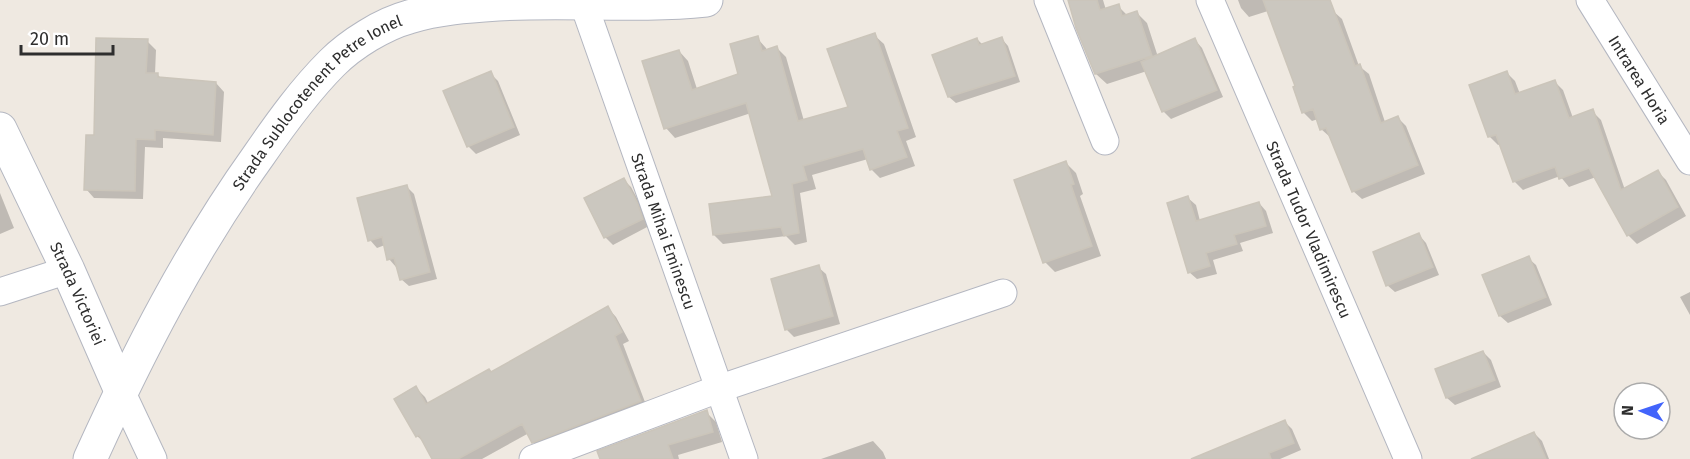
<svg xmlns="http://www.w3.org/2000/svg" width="1690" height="459" font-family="'Fira Sans',sans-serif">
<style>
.shadow{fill:#0003}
.building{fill:#cbc7bf;stroke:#cbc5ba;stroke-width:1.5}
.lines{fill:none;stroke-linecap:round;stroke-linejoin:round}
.street-casing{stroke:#b4b7c1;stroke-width:29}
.secondary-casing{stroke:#b4b7c1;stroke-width:35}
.street{stroke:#fff;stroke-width:27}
.secondary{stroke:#fff;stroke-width:33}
.labels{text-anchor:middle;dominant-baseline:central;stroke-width:4.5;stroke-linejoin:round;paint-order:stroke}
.street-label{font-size:16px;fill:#2e2e2e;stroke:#fff}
</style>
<rect width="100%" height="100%" fill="#efe9e1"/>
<path class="shadow" d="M1069,0H1103L1106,10L1118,6L1128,16L1137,13L1147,23L1158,57L1195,40L1202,48L1223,97L1171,119L1163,111L1147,71L1107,84L1096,74L1078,27Z
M1238,0H1318L1333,11L1342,19L1359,66L1369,74L1385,122L1398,118L1406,126L1425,174L1362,199L1353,191L1330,137L1321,129L1318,119L1312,121L1303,112L1297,87L1268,11L1249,17L1241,8Z
M874,35L884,44L916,137L906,141L915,166L880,178L871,169L868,159L812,175L816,189L800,193L807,242L795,245L786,236L723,244L714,235L774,197L751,113L675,138L666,128L679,51L688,61L697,89L740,75L757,38L766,48L767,51L777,48L786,57L804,121L850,108Z
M977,39L983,45L1002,39L1008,46L1020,82L956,103L949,97L934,56Z
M147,41L156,50L155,74H157L162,79L216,83L224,92L221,142L163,138V148L145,147L143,199L94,198L86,189L95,137Z
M490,73L498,81L520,135L476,154L468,146Z
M1507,73L1515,81L1520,94L1554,81L1563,90L1573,118L1592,111L1601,120L1625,190L1658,172L1666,180L1686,216L1637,244L1628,235L1596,177L1569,187L1560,176L1523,190L1514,181L1501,144L1498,145L1490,137L1471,86Z
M1066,163L1076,173L1083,194L1080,196L1101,256L1055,272L1045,262Z
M624,180L631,187L645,213L649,226L613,245L605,237Z
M406,186L414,194L437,279L409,286L401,279L398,266L396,267L389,259L385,245L377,248L370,240Z
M0,193L14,228L0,234Z
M1188,198L1196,205L1200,221L1259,203L1266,211L1273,233L1240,243L1243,251L1213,260L1217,274L1197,279L1189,272Z
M1419,235L1426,243L1439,275L1395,292L1387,285Z
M1528,258L1536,265L1552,305L1508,323L1500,316L1484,276Z
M818,267L826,274L840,324L794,337L786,329Z
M1690,292V315L1680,297Z
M608,308L616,317L629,341L623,344L648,410L542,450L533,442L529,433L482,459H434L426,444L417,436L416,388L425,397L429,405L491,373Z
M1483,352L1491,360L1501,387L1455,405L1447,398L1437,370Z
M706,412L716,422L722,442L678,455L679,459H601Z
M1284,421L1292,429L1301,450L1280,459H1232Z
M1534,433L1542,441L1549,459H1475Z
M873,441L883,452L886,459H821Z"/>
<path class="building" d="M1068,0H1097L1100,10L1119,4L1122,16L1137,11L1152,56L1095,74L1076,28Z
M1263,0H1330L1355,66L1360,64L1381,123L1398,116L1418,165L1352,192L1326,128L1320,130L1313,109L1302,113L1293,87L1295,86Z
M875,33L908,128L897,131L907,157L870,170L863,149L803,166L807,180L792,184L799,233L784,236L781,227L713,235L709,204L772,196L746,103L664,129L642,61L679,50L692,90L738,74L730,44L758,36L762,51L777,46L798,121L848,107L827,49Z
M1002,37L1015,76L948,97L932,55L977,38L979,45Z
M96,38L148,39L146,73H158V77L216,82L213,135L155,130V140L136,139L135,191L84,190L86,135H94Z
M1195,38L1217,90L1162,112L1141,62Z
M491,71L514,127L467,147L443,91Z
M1507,71L1515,94L1555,80L1569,118L1593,109L1621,190L1658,170L1678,207L1627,236L1589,168L1559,179L1555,167L1513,182L1496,135L1488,137L1469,85Z
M1066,161L1074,184L1071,185L1092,246L1043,263L1014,180Z
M624,178L638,204L643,219L604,238L584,198Z
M407,185L430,272L400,280L394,258L387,260L382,237L368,241L357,198Z
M1188,196L1196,221L1259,202L1266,226L1234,235L1237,244L1206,253L1210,266L1188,273L1167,203Z
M1419,233L1433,267L1386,286L1373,252Z
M1529,256L1546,297L1499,316L1482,275Z
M819,265L833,316L785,330L771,279Z
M608,306L622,332L615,336L641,401L532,443L522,424L458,459H432L419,435L416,437L394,399L416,386L426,404L489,369L491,372Z
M1483,351L1495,380L1446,398L1435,369Z
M707,410L713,432L668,445L673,459H600L597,451Z
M1285,420L1294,443L1269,453L1271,459H1191Z
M1534,432L1546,459H1471Z"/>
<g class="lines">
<g class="street-casing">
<g id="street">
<path d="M1048,0L1105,141"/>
<path id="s1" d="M1210,0L1408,459"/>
<path id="s2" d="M1590,0L1690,161"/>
<path id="s3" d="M583,2L744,459"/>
<path d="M0,292L68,270"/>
<path d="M121,391L153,459"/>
<path d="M533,459L718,389L1003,293"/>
</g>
</g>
<g class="secondary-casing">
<g id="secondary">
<path id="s4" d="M0,129L68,270L121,391"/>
<path id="s5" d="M90,459C138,353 191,250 259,155C281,123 304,91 332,63C351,44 383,24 409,17C438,8 468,6 498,4C567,0 637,7 706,0"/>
</g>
</g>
<use href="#street" class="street"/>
<use href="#secondary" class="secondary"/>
</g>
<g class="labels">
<g class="street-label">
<text stroke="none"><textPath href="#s2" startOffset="94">Intrarea Horia</textPath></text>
<text stroke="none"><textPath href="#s5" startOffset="428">Strada Sublocotenent Petre Ionel</textPath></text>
<text stroke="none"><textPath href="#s1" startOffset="250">Strada Tudor Vladimirescu</textPath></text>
<text stroke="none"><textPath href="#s3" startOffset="243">Strada Mihai Eminescu</textPath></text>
<text stroke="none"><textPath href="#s4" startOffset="182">Strada Victoriei</textPath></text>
</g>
</g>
<g transform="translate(1642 411) rotate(272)"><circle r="28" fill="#ffffff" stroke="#ababab" stroke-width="1.5"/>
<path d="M0-4.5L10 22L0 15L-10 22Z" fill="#4264fb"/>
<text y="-9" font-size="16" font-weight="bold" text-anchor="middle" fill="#2e2e2e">N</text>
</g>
<path d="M21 45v9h92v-9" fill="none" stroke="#2e2e2e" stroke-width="3"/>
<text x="30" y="45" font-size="18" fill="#2e2e2e" stroke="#ffffff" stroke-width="4.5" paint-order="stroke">20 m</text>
</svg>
